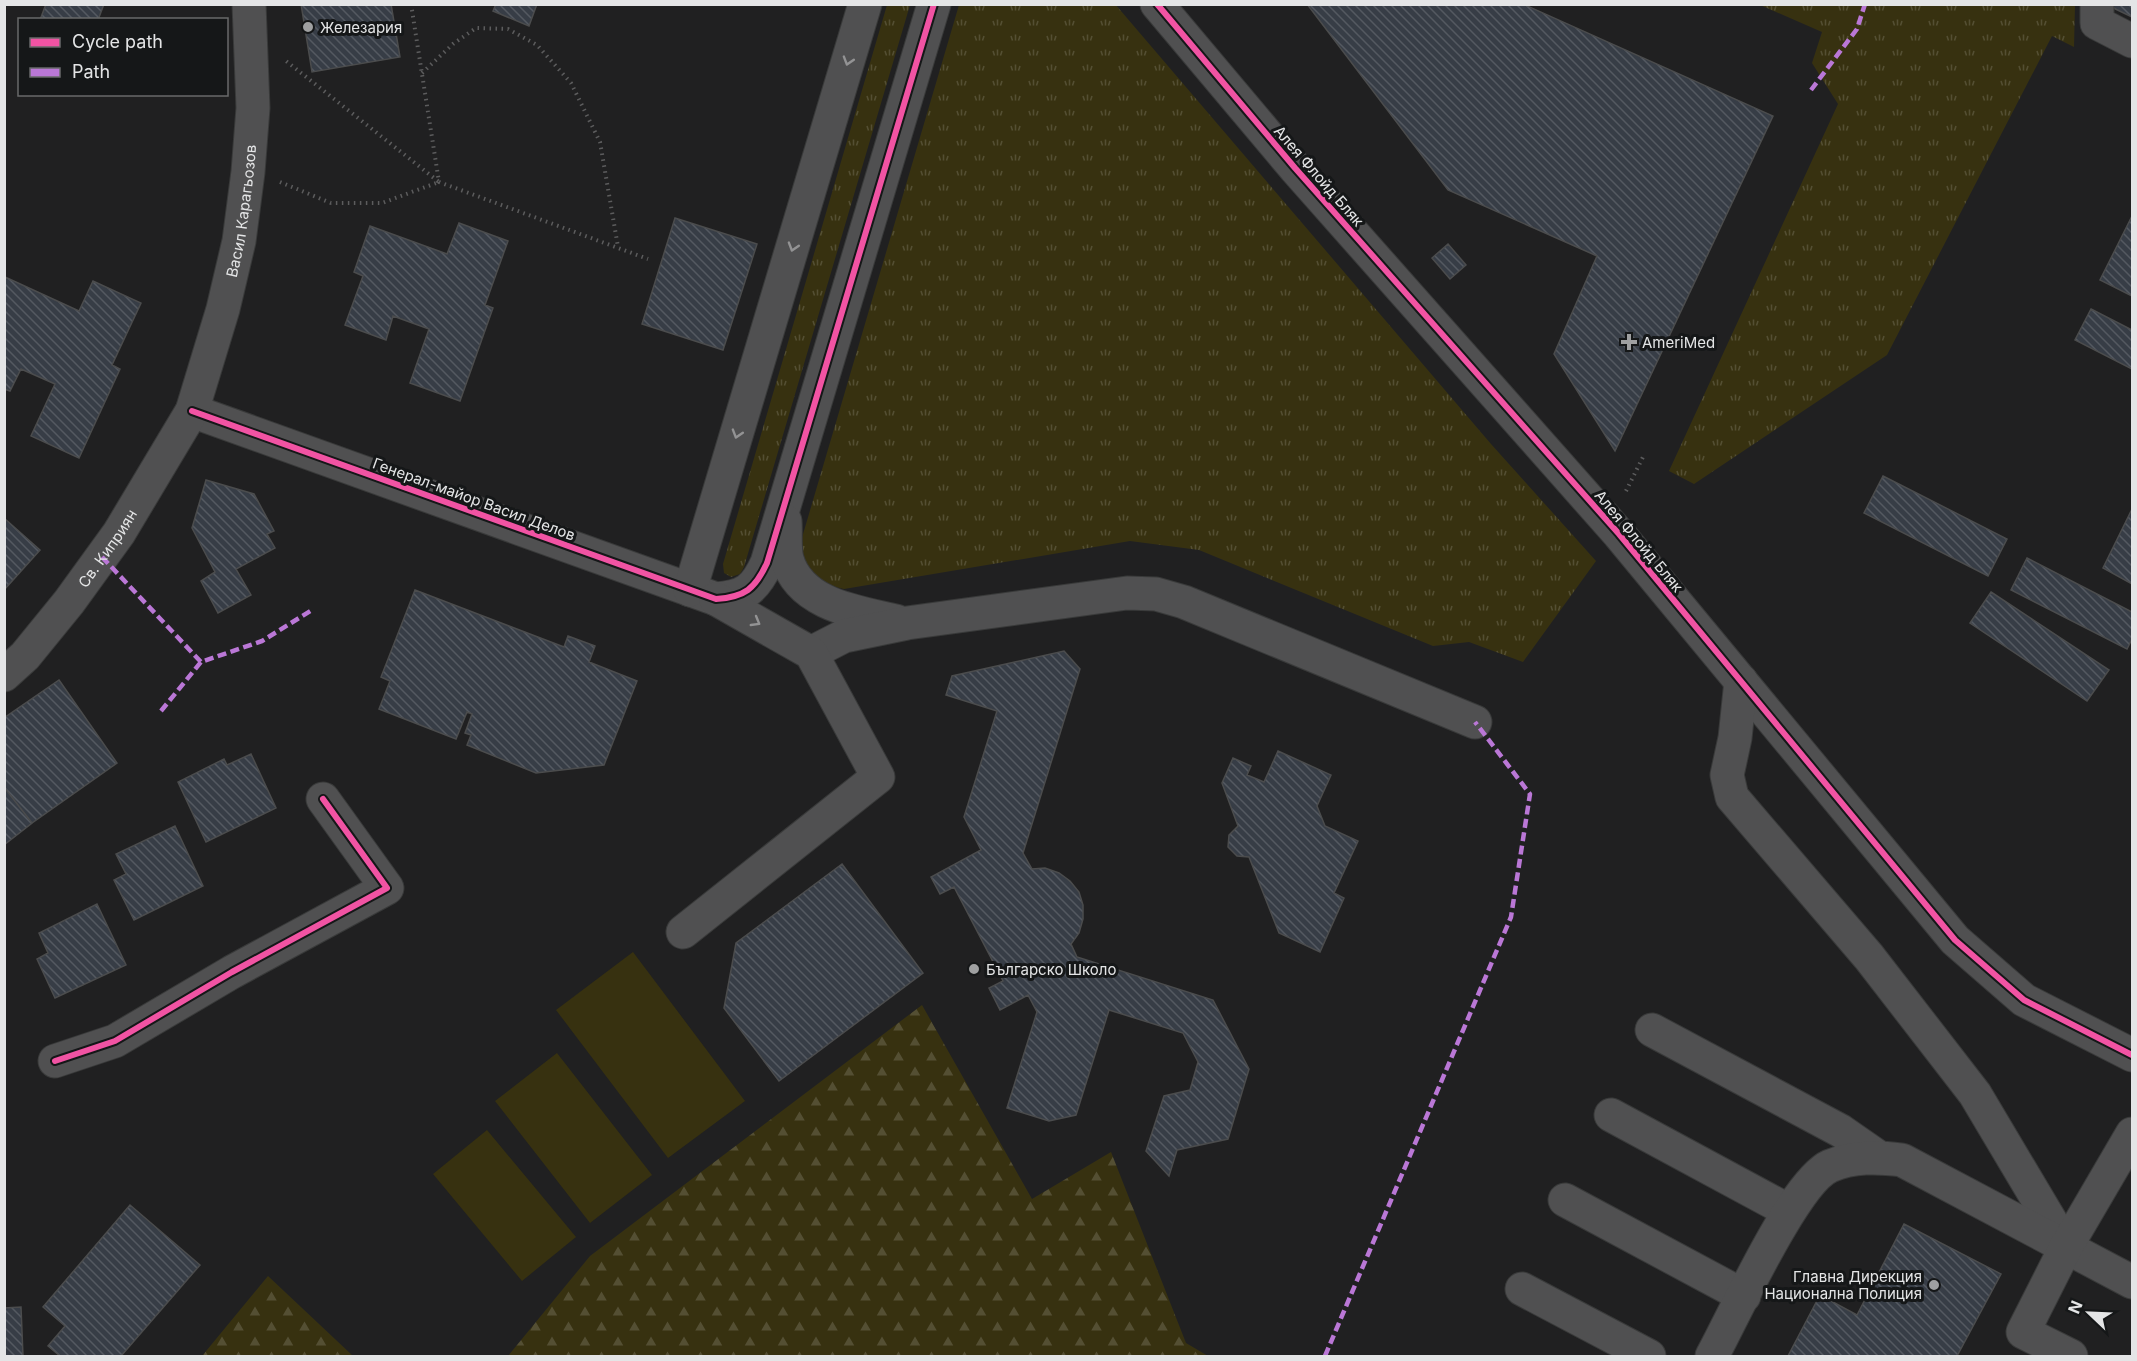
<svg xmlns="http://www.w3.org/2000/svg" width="2137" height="1361" font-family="Inter,sans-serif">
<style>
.grass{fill:url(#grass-tufts)}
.forest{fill:url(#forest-firs)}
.garden{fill:#373110}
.building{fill:url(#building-back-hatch);stroke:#4b4c4d;stroke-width:1.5}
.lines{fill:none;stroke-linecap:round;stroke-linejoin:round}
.minor-casing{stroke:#393a3a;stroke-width:35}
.path{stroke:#5c5c5d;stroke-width:4;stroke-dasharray:1.5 4.5;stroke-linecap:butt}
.minor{stroke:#505051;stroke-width:33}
.quiet{stroke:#ba77d6;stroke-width:4.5;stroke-dasharray:9 4.5;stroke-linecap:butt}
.cycleway-casing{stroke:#151718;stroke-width:10}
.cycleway{stroke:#f153a3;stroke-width:6}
.oneway{stroke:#939394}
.poi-dot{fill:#9fa0a1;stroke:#151718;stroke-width:2}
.labels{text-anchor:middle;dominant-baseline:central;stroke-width:6;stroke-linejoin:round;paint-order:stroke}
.poi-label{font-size:15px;fill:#e4e5e6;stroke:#151718;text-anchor:start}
.street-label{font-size:15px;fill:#e4e5e6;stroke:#151718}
</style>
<defs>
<pattern id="grass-tufts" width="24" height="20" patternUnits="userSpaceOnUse" patternTransform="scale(1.5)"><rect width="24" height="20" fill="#373110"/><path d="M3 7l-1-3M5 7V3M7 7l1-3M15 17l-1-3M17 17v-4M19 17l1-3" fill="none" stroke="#544f33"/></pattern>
<pattern id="forest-firs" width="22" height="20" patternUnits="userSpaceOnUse" patternTransform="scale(1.5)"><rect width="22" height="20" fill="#373110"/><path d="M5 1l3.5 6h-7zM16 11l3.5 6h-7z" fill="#544f33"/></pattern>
<pattern id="building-back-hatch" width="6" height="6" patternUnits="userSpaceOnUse" patternTransform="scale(1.5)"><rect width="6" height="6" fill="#373d46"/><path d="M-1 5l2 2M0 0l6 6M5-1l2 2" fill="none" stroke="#545961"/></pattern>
</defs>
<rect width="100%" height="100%" fill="#202021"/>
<path class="grass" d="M1115,4L1491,444L1596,561L1523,662L1469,642L1433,646L1199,550L1130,541L844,589C809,581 804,576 801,541L959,5Z
M887,5H910L744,567L740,574L731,577L724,573L723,564Z
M1760,5H2075L2074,47L2052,36L1887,355L1694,484L1669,471L1838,104L1812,63L1822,32Z"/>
<path class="forest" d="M922,1005L1032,1199L1111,1152L1186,1343L1208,1356H508L590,1256Z
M268,1276L353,1356H202Z"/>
<path class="garden" d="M633,952L745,1101L668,1158L556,1010Z
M557,1053L652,1175L590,1223L495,1101Z
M487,1130L576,1237L522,1281L433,1174Z"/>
<path class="building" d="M46,4H104L98,20H40Z
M301,4H391L400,57L312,72Z
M496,4H537L529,26L493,11Z
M1307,4H1523L1773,116L1615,451L1554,354L1597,256L1448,190Z
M2132,4V17L2107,5L2108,4Z
M2132,216V296L2100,280Z
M675,218L757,244L723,350L642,324Z
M459,223L508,241L485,305L493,308L460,401L410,383L429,329L393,316L386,340L345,325L363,276L354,272L370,226L447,254Z
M1448,244L1466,265L1450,279L1432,258Z
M5,277L79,311L93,281L141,303L112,365L120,369L79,458L31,436L55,384L21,369L10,391L4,389Z
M2091,309L2132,330V369L2075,340Z
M1883,476L2007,539L1988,576L1864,513Z
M206,480L254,494L274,531L267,534L275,548L236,569L251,595L218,613L201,581L215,572L192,528Z
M2132,509V584L2103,568Z
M4,518L40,550L4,590Z
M2027,558L2132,612V639L2127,649L2011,590Z
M415,590L564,647L568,636L595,646L589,662L637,681L604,765L536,773L467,745L471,735L465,733L472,714L467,712L456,739L379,709L390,681L381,677Z
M1991,592L2109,670L2087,701L1970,623Z
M1064,651L1080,669L1023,853L1032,869L1045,868L1059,873L1070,881L1079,892L1083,905V919L1079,933L1071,944L1077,957L1213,1000L1249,1069L1228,1139L1177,1150L1169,1176L1146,1151L1164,1096L1190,1090L1198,1062L1183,1033L1109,1010L1076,1115L1049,1121L1007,1108L1037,1012L1028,995L1000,1010L989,988L1003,981L954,887L940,894L931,877L981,850L964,817L997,711L946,695L952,676Z
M59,680L117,763L32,823L4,787V718Z
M1278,751L1331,775L1317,806L1325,826L1358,841L1334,893L1344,898L1320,952L1279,933L1249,857L1237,856L1228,847L1229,835L1238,826L1222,783L1233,758L1251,766L1247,775L1264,782Z
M251,754L276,808L206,842L178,782L224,759L227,765Z
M4,787L32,823L4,845Z
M175,826L203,886L134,920L114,880L126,874L116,854Z
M842,864L923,973L779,1081L724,1008L736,943Z
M97,904L126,965L55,998L37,959L48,953L39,933Z
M130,1205L200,1265L121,1356H60L48,1346L65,1326L43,1307Z
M1904,1224L2001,1274L1957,1356H1788L1820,1295L1857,1315Z
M21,1307L23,1356H4V1308Z"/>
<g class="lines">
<g class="minor-casing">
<g id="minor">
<path d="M1157,4L1295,168L1619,534L1955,940L2024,1000L2132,1055"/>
<path d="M2097,4V23L2132,41"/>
<path d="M192,411L716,599C745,597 755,589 767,563L934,4"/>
<path d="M785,521C786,533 784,548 787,559C800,605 857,612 896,621"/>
<path d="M690,590L865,4"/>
<path d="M811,653L844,636L907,623L1127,593L1156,594L1184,602L1475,722"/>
<path id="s1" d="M4,675L25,656L69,602L119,533L192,411L223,309L239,241L248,172L253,108L249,4"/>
<path d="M1741,681L1735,738L1727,775L1732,797L1869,957L1975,1094L2066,1247"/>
<path d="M683,932L878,777L811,653L716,599"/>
<path d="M1652,1030L1841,1131L1877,1156"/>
<path d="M55,1061L115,1041L232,972L387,888L323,799"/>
<path d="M1611,1115L1789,1211"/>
<path d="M1565,1200L1744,1296"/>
<path d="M1522,1289L1649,1356"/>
<path d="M1712,1356C1734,1316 1794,1182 1830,1166C1853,1156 1878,1157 1902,1160L2132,1282"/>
<path d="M2071,1356L2023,1332L2066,1247L2132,1134"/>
</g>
</g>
<path class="path" d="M411,4L439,182L648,259
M422,73L453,44L476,28L508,29L537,45L571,83L600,142L618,247
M280,182L331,203H382L439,182L286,61
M1626,491L1644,455"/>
<use href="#minor" class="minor"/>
<path class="quiet" d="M1811,90L1857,29L1865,4
M102,557L201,662L262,641L312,610
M161,711L201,662
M1325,1356L1511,917L1530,794L1475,722"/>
<g class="cycleway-casing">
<path id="cycleway" d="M1157,4L1295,168L1619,534L1955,940L2024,1000L2132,1055
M192,411L716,599C745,597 755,589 767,563L934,4
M55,1061L115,1041L232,972L387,888L323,799"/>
</g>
<use href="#cycleway" class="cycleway"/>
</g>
<defs><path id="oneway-chevron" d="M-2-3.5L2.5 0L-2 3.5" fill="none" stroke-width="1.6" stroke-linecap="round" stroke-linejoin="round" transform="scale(1.5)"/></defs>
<g class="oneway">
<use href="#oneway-chevron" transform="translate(848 61) rotate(107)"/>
<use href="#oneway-chevron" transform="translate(793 247) rotate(107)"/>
<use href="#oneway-chevron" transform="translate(737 434) rotate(107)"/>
<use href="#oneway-chevron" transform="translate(756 622) rotate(30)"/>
</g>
<g class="poi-dot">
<circle cx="308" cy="27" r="6"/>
<path d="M1626 333h6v6h6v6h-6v6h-6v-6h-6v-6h6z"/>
<circle cx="974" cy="969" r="6"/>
<circle cx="1934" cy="1285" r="6"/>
</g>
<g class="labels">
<g class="poi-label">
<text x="320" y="27">Железария</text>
<text x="1642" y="342">AmeriMed</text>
<text x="986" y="969">Българско Школо</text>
<text x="1922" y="1276" text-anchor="end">Главна Дирекция<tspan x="1922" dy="17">Национална Полиция</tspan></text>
</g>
<g class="street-label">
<text transform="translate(1319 176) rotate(49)">Алея Флойд Бляк</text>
<text stroke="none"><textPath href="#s1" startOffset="532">Васил Карагьозов</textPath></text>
<text transform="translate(474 499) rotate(20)">Генерал-майор Васил Делов</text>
<text transform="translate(1639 541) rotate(50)">Алея Флойд Бляк</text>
<text stroke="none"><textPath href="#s1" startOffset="164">Св. Киприян</textPath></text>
</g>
</g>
<rect width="2137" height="1361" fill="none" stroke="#e4e5e6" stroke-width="12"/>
<rect x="18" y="18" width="210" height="78" fill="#151718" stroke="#68696a" stroke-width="1.5"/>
<rect x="30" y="38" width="30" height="9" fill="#f153a3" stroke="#68696a" stroke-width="1.5"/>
<text x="72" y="48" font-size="18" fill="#e4e5e6">Cycle path</text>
<rect x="30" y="68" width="30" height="9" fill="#ba77d6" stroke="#68696a" stroke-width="1.5"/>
<text x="72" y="78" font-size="18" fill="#e4e5e6">Path</text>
<g transform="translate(2089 1313) rotate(293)" stroke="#151718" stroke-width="4.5" paint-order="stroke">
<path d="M0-4.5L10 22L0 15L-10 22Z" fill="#e4e5e6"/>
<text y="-9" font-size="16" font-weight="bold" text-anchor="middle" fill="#e4e5e6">N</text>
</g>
</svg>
